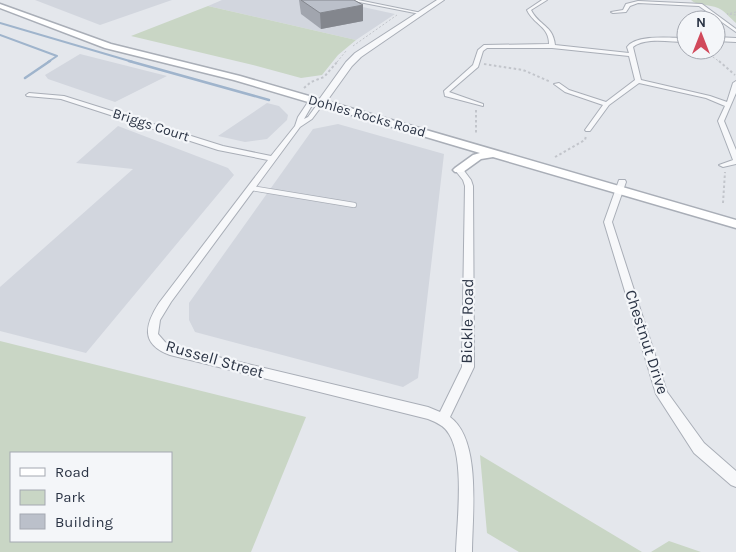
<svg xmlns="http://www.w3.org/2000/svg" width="736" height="552" font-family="Karla,sans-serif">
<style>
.built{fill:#d2d6de}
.green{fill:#c9d6c5;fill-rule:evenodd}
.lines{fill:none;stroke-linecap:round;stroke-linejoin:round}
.stream-far1{stroke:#9fb4cc;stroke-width:2}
.stream{stroke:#9fb4cc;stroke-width:2.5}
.service-casing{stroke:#a9aeb7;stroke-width:6}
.minor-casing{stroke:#a9aeb7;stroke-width:2}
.tertiary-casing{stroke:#a9aeb7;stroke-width:2}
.secondary-casing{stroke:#a9aeb7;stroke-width:3}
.path-far1{stroke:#c2c5cb;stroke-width:1;stroke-dasharray:2 2;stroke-linecap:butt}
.path{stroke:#c2c5cb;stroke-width:2;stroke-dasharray:2.5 2.5;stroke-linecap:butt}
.service{stroke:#f7f8fa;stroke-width:4.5}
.minor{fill:#f7f8fa;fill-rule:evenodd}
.tertiary{fill:#f7f8fa;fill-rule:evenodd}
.secondary{fill:#fff;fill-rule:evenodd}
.wall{fill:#a1a5ae}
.shaded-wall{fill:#83868d}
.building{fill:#bbc0ca;stroke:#83868d}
.labels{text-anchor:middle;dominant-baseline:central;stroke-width:4.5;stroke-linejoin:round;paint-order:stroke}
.far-street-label{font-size:14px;fill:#2b3445;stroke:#f4f6f9}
.street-label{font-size:16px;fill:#2b3445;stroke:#f4f6f9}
</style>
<rect width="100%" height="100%" fill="#e4e7ec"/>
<path class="built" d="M35,0H172L100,25Z
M222,0H356L349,4L395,14L356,40L208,6Z
M80,54L167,76L115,102L48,79L45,75Z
M267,103L279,106L288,115L287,120L267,139L245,142L218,136Z
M338,124L444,154L418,378L403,387L195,332L189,320V303L313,129Z
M118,126L228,168L234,175L86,353L0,331V287L133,169L76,163Z"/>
<path class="green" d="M691,0H736V23C729,17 725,11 718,8C709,4 697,6 691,0Z
M208,6L356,40L338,55L322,75L301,78L253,65L131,36Z
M0,341L306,417L251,552H0ZM171,453V541H11V453Z
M480,455L642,552H519L487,533Z
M669,541L701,552H651Z"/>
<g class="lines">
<path class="stream-far1" d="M0,23L133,62
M0,35L57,56L48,62"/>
<path class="stream" d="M129,61L269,100
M25,78L50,61"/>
<g class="service-casing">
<path id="service" d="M251,188L354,205"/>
</g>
<g class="minor-casing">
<path id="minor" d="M349,0H358L422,13L420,14Z
M542,0H547L531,10C539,26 553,25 555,45L629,53L627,47C636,34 671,38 686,38V42C670,42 645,37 633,47L641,80L710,96L727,102L733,83L736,81V93L724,121L736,150V164L723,167L719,165L733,160L718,121L725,106L706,98L639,83L609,105L590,131H586L585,130L603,105L565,92L554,84L559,83L569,90L606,102L635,80L629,56L552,48H487L483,51L478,67L449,92L483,104V106L445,96L444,91L473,65L478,50L484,45L549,44C549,26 534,25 527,10Z
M638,1L702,4L736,29V32L699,6L638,3L630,6L626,12L613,13L611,12L623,10L626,4Z
M716,37L736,38V42L716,41Z
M29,93L64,96L223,146L271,156L295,126L298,117L310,99L315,100L304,119L308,117L319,102H323L324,103L312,119L300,127L171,302L160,320L158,334L165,342L172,346L428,407L440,412L462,367L465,186L463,180L455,170L456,168H462L471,180L473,186L474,367L450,417C482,440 472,517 472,552H456C457,522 465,459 449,434C445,426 436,422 428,419L170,355C140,344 145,325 159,303L268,160L218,150L61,99L27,96L26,95Z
M619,180H625L626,182L612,222L667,392L704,443L736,471V487L731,485L694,453L656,394L604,222Z"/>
</g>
<g class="tertiary-casing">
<path id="tertiary" d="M437,0H444L361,57L352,66L324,105H318V101L346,62L355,53Z"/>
</g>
<g class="secondary-casing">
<path id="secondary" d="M0,4L111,44L240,76L736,220V228L493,157L481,159L463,172H455L453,170L455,168L473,155L480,153L234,80L105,48L0,8Z"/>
</g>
<path class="path-far1" d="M736,12L727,14L736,15
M353,46L397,15
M703,50L720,62
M337,62L346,51"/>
<path class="path" d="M719,61L735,75
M484,64L523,70L551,82
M304,88L311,82L324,77L338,61
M476,110V134
M555,157L585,140L586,136
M723,203L725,172"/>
<use href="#service" class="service"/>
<use href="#minor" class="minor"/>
<use href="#tertiary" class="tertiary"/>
<use href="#secondary" class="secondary"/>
</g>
<path class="wall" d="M299,0H354L363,5V21L321,29L301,14Z"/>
<path class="shaded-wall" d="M363,5V21L321,29L320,13Z"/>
<path class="building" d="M301,0H354L363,5L320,13Z"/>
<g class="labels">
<g class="far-street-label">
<text transform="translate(367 116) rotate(16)">Dohles Rocks Road</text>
<text transform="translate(151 125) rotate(18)">Briggs Court</text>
</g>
<g class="street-label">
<text transform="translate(467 321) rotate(-89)">Bickle Road</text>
<text transform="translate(647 342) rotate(72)">Chestnut Drive</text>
<text transform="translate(215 359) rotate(16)">Russell Street</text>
</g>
</g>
<rect x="10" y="452" width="162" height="90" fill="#f4f6f9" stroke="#a4a8b1"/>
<rect x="20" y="468" width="25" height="8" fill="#ffffff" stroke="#a4a8b1"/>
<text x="55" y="477" font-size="15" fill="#2b3445">Road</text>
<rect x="20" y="490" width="25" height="15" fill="#c9d6c5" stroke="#a4a8b1"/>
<text x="55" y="502" font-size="15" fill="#2b3445">Park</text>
<rect x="20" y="514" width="25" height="15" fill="#bbc0ca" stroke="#a4a8b1"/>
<text x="55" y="527" font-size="15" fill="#2b3445">Building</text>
<g transform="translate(701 35)"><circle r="24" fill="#f4f6f9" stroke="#a4a8b1"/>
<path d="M0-4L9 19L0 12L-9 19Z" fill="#d1495b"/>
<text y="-8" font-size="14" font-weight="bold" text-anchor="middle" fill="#2b3445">N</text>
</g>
</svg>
